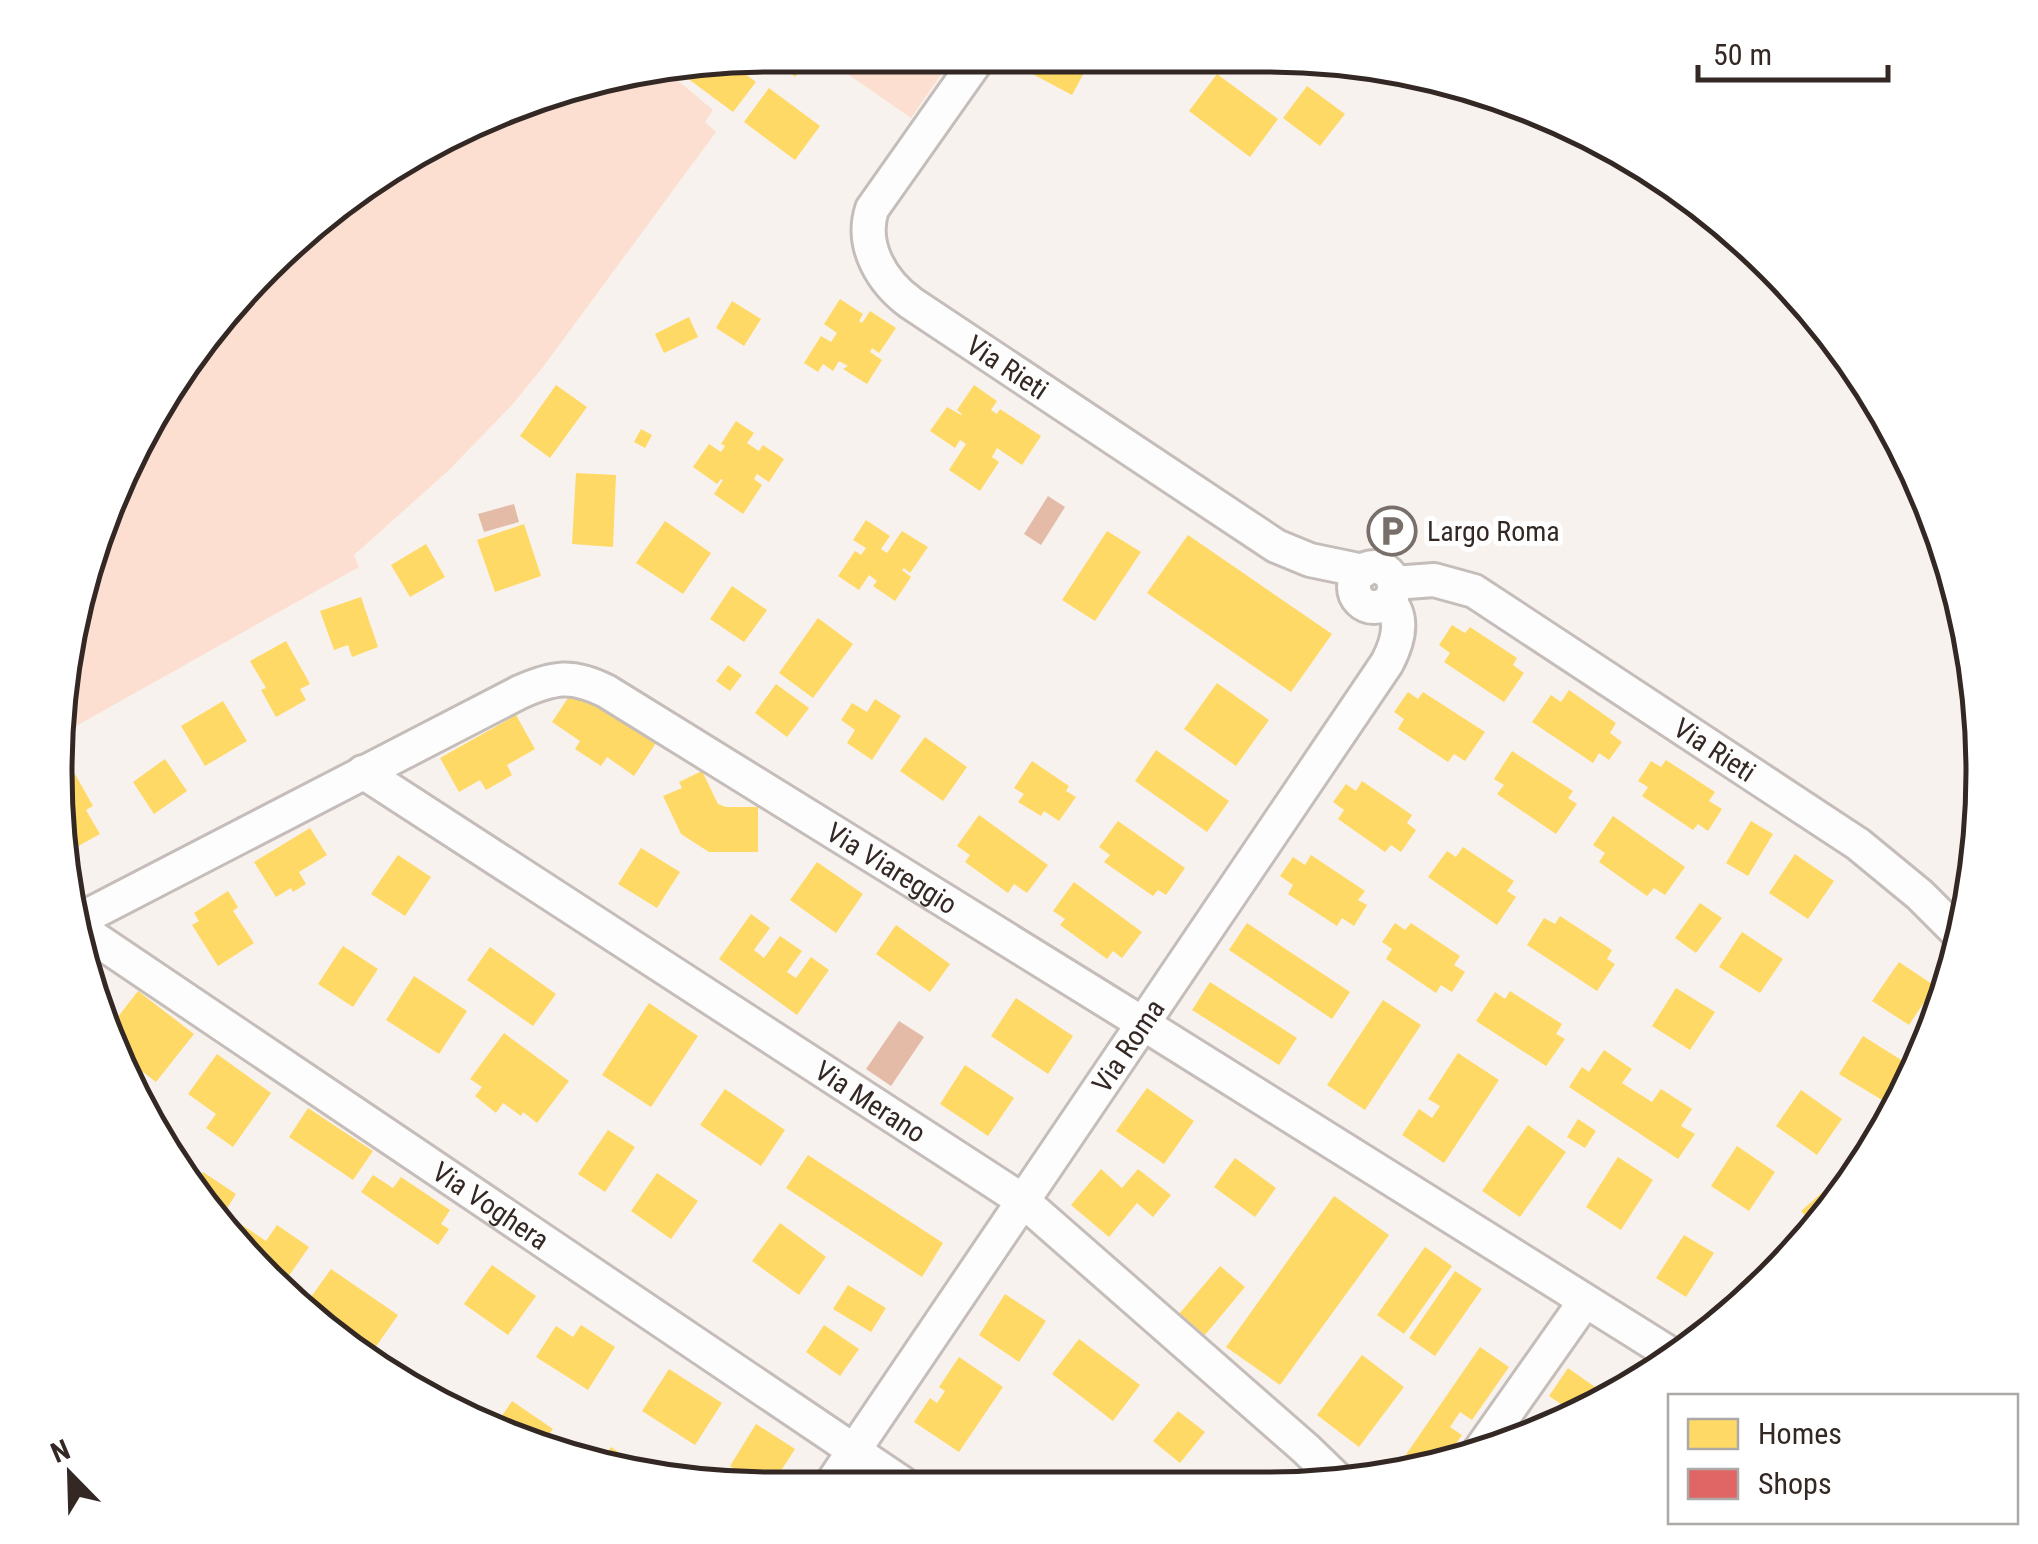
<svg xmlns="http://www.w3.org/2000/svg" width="2038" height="1544" font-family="'Roboto Condensed',sans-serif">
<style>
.green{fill:#fcdfd0}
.water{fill:#e3bba7}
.homes{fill:#ffd966}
.shops{fill:#e06666}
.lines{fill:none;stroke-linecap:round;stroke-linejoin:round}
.minor-casing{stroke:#c5bdb9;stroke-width:38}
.minor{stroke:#fefdfd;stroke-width:32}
.labels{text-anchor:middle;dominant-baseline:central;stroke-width:10;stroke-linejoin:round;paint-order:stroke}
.street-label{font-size:28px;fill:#332823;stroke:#fff}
.poi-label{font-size:28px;fill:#332823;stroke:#fff;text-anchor:start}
.rim{fill:none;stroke:#332823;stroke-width:5}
</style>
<rect width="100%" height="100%" fill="#f8f2ef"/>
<path class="green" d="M820,55L954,56L911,118Z
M664,69L713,110L705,122L716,132L543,367L512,405L448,471L354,555L359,567L62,734L69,632L129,454L265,265L413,151L586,80Z"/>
<path class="water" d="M1048,496L1065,507L1041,545L1024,534Z
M514,504L519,522L484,532L478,514Z
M899,1021L924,1037L891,1086L866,1069Z"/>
<path class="homes" d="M770,55H807L811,58L795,77Z
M1033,56H1093L1072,95L1025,70Z
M728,61L756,82L733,112L683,75L690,66Z
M1217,74L1278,119L1250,157L1189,111Z
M1307,86L1345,114L1320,146L1283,118Z
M769,88L820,126L795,160L744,122Z
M840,299L863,314L859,321L862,323L870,311L896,328L879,353L872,348L870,352L882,360L867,384L843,369L848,366L839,361L833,371L823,364L818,372L804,363L821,336L831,342L837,333L824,324Z
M732,301L761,319L744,346L716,328Z
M689,317L698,337L664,353L655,334Z
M556,385L587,407L550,458L520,436Z
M974,385L997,401L991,410L997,414L1000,409L1041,436L1022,465L997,448L992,457L999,462L980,491L949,470L966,444L960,440L955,448L930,431L947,407L961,415L962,414L957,410Z
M736,421L754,433L747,443L759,451L763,445L784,459L769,482L757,474L754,479L762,485L743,514L714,494L723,480L721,479L717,484L693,467L709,444L721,452L725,446L721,444Z
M641,429L652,435L645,448L634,442Z
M576,473L616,475L613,547L572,544Z
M866,520L890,536L881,549L887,553L902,531L928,547L910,573L904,568L902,570L911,577L895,601L873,586L877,581L869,575L859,590L838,576L855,551L861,555L866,548L853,540Z
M665,521L711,553L683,594L636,563Z
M524,524L541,576L495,592L477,540Z
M1107,531L1141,552L1095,621L1062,600Z
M1188,535L1332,634L1291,692L1147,593Z
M426,544L445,577L410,597L391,565Z
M732,586L767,610L744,642L710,619Z
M361,597L378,647L352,657L348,645L334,650L320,611Z
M818,618L853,644L813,698L779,673Z
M1452,625L1465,633L1470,627L1517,658L1513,665L1524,673L1504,702L1444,662L1450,653L1439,645Z
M286,641L310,684L300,689L306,700L276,717L261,690L266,688L250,661Z
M728,665L742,675L730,691L716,681Z
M1217,683L1269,720L1236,766L1184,729Z
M776,684L809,708L787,737L755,713Z
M574,689L656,743L634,776L607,757L601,766L575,749L580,741L552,722Z
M1569,690L1616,723L1610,733L1622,742L1609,760L1599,753L1593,763L1532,722L1551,695L1561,702Z
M1408,692L1418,699L1423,692L1485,732L1465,761L1454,754L1448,762L1398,729L1404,719L1394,712Z
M875,699L901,716L872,760L847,743L855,730L841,720L852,703L867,712Z
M223,701L247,741L205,766L181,726Z
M516,715L535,749L507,765L512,775L486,790L480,780L459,792L440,758Z
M925,737L967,767L943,801L900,771Z
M1156,750L1229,801L1207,832L1135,781Z
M1512,751L1573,791L1568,798L1577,804L1556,834L1497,794L1504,785L1494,779Z
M165,759L187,791L154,814L133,782Z
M1666,760L1715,792L1709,801L1722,809L1708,831L1698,824L1693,830L1642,796L1648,787L1638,781L1651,761L1661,767Z
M1032,761L1069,786L1066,791L1076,797L1059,821L1044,811L1041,816L1018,802L1024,794L1014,788Z
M702,771L718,804L726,807H758V852H709L681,834L663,796L682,788L679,782Z
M75,774L93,806L86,810L100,834L64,854L57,818L59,783Z
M1362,781L1412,815L1407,823L1416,830L1401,852L1391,845L1385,852L1338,819L1344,810L1333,802L1346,784L1356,791Z
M979,815L1048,865L1027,893L1014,884L1008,893L965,862L970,855L957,846Z
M1613,816L1685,867L1665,895L1654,888L1647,896L1599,862L1605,853L1593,845Z
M1118,821L1185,868L1166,895L1158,890L1153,896L1104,862L1110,855L1099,847Z
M1751,821L1773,834L1748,876L1726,863Z
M310,828L327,855L299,872L306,884L293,892L291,888L276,897L254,862Z
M1463,847L1514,881L1507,891L1516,897L1497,925L1428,877L1447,851L1456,857Z
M641,848L680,872L657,908L618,884Z
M1795,854L1834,881L1808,919L1769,893Z
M398,855L431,877L405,916L371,894Z
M1311,855L1365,891L1358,900L1367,905L1354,926L1342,918L1337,926L1288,894L1293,885L1280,876L1293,857L1305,865Z
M817,862L863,894L836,933L790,900Z
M1074,882L1142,932L1122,958L1113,951L1107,959L1060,925L1065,919L1053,911Z
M228,891L238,907L233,911L254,943L218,966L192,925L199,921L194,913Z
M1700,903L1722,918L1696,953L1675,938Z
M751,914L770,928L754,950L764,958L780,936L802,951L787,972L796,978L811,957L829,970L797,1015L719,959Z
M1560,916L1612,950L1607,959L1615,964L1597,991L1527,945L1544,918L1555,924Z
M1247,923L1350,992L1332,1019L1229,950Z
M1395,923L1405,930L1411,923L1460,956L1454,965L1465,972L1452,992L1441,985L1436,993L1386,959L1392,949L1382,942Z
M896,925L950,964L930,992L876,954Z
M1742,932L1783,959L1760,993L1719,967Z
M343,946L378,969L353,1007L318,984Z
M490,947L556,994L533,1026L467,980Z
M1899,962L1935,986L1909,1025L1872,1001Z
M414,976L467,1011L439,1054L386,1020Z
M1210,982L1297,1038L1279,1065L1192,1010Z
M1676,988L1715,1012L1690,1050L1652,1026Z
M138,991L194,1034L156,1082L118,1053L107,1031Z
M1510,991L1562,1024L1556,1034L1565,1039L1546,1066L1476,1021L1495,992L1505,999Z
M1016,998L1073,1036L1048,1074L991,1036Z
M1383,1000L1421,1025L1365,1110L1327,1085Z
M649,1003L698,1036L651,1107L602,1075Z
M504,1033L569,1081L537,1123L523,1112L521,1116L503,1103L496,1113L475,1096L482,1087L470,1079Z
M1863,1036L1906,1063L1882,1100L1839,1074Z
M1604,1050L1632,1069L1622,1083L1652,1102L1661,1089L1692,1109L1681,1126L1695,1134L1678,1159L1569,1087L1582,1067L1589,1072Z
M1458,1053L1499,1080L1444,1163L1402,1135L1419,1109L1432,1118L1440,1106L1428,1099Z
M217,1054L271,1093L233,1147L206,1128L216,1114L188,1094Z
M965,1065L1014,1098L988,1136L940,1104Z
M1147,1088L1194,1121L1164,1164L1116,1131Z
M725,1089L785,1130L761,1166L700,1125Z
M1801,1090L1842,1119L1817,1155L1776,1126Z
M308,1108L373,1151L353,1180L289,1137Z
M1578,1119L1596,1131L1585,1148L1567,1137Z
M1528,1125L1566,1152L1520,1217L1482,1191Z
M608,1130L635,1147L605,1192L578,1174Z
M1737,1146L1775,1172L1749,1211L1711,1186Z
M808,1155L943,1243L922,1277L786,1188Z
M1618,1157L1653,1180L1621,1230L1586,1207Z
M1235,1158L1276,1188L1255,1217L1214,1187Z
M1101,1169L1122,1188L1138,1169L1171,1195L1153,1217L1137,1203L1109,1237L1071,1205Z
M1848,1170L1855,1178L1816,1227L1801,1211Z
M203,1172L236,1194L224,1213L266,1241L277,1225L309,1247L279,1290L265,1279L191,1189Z
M657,1173L698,1201L671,1239L631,1211Z
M373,1175L393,1188L401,1177L450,1210L441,1224L449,1229L438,1245L361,1192Z
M1334,1196L1389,1235L1280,1385L1226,1347Z
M780,1223L826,1257L799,1295L752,1261Z
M1684,1235L1714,1253L1686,1297L1656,1278Z
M1425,1247L1452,1266L1404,1334L1377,1315Z
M492,1265L536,1296L508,1335L464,1304Z
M1220,1266L1245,1287L1205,1335L1179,1314Z
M331,1269L398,1315L368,1358L303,1308Z
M1455,1271L1482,1289L1435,1356L1409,1338Z
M848,1285L886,1308L871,1332L833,1309Z
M1005,1294L1046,1321L1019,1362L979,1335Z
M581,1325L615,1347L588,1390L536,1357L556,1326L573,1337Z
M824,1325L859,1349L840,1376L806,1352Z
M1079,1339L1140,1385L1113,1421L1052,1374Z
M1480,1347L1509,1367L1472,1420L1460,1412L1450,1427L1462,1435L1442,1464L1397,1474L1394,1472Z
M1362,1355L1404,1387L1359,1447L1317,1415Z
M959,1357L1003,1387L959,1452L914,1422L930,1398L937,1403L945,1391L939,1387Z
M1568,1368L1608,1396L1568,1416L1571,1411L1549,1396Z
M669,1369L722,1403L695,1445L642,1411Z
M512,1401L553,1429L538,1449L493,1429Z
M1178,1411L1205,1432L1180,1463L1153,1441Z
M756,1424L795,1449L773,1483H757L730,1466Z
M611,1447L654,1477L599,1464Z"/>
<path class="shops" d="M1342,61L1397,71L1391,85Z"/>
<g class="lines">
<g class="minor-casing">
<g id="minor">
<path id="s1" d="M980,56L872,209C860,246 882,282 911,303L1276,546L1310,560L1363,571"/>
<circle cx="1374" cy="587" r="20"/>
<path id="s2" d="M1394,583L1434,580L1474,591L1858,844L1920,895L1962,937"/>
<path id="s3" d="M363,772L1022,1200L1306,1449L1341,1483"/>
<path id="s4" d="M77,921L520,692C554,677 572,674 606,691L1142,1023L1677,1358"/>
<path id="s5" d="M78,927L902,1483"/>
<path d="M1476,1456L1585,1301"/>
<path id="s6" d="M832,1483L1387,663C1397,644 1405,619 1389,601"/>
</g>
</g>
<use href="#minor" class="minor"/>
</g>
<defs>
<g id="parking-ring" transform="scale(2.5)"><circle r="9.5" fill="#fff" stroke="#786f6a" stroke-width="1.5"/><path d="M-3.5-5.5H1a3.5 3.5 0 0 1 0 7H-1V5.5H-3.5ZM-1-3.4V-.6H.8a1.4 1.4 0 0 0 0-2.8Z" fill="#786f6a"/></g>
</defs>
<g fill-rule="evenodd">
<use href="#parking-ring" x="1392" y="531"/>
</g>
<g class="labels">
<g class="street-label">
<text stroke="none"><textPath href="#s1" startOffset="412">Via Rieti</textPath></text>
<text stroke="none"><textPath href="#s2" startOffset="370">Via Rieti</textPath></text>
<text stroke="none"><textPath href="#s4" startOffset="925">Via Viareggio</textPath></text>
<text stroke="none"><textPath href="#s6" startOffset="528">Via Roma</textPath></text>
<text stroke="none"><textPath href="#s3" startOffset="605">Via Merano</textPath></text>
<text stroke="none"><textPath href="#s5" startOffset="498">Via Voghera</textPath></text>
</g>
<g class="poi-label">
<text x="1427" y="531">Largo Roma</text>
</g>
</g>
<path d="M0 0H2038V1544H0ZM772 72H1266A700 700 0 0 1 1966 772V772A700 700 0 0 1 1266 1472H772A700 700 0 0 1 72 772V772A700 700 0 0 1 772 72Z" fill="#fff" fill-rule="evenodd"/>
<path class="rim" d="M772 72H1266A700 700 0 0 1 1966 772V772A700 700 0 0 1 1266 1472H772A700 700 0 0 1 72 772V772A700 700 0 0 1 772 72Z"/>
<rect x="1668" y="1394" width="350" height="130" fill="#ffffff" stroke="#ada9a7" stroke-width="2.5"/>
<rect x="1688" y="1419" width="50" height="30" fill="#ffd966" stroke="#ada9a7" stroke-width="2.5"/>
<text x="1758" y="1444" font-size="30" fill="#332823">Homes</text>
<rect x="1688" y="1469" width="50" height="30" fill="#e06666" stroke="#ada9a7" stroke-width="2.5"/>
<text x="1758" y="1494" font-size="30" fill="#332823">Shops</text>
<g transform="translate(70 1474) rotate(337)" stroke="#ffffff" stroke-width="8" paint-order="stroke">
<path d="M0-8L18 38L0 25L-18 38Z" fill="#332823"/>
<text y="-15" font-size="28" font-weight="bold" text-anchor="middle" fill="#332823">N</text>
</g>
<path d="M1698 65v15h190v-15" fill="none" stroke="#332823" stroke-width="5"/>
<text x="1713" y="65" font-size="30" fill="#332823" stroke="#ffffff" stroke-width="8" paint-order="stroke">50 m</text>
</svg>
